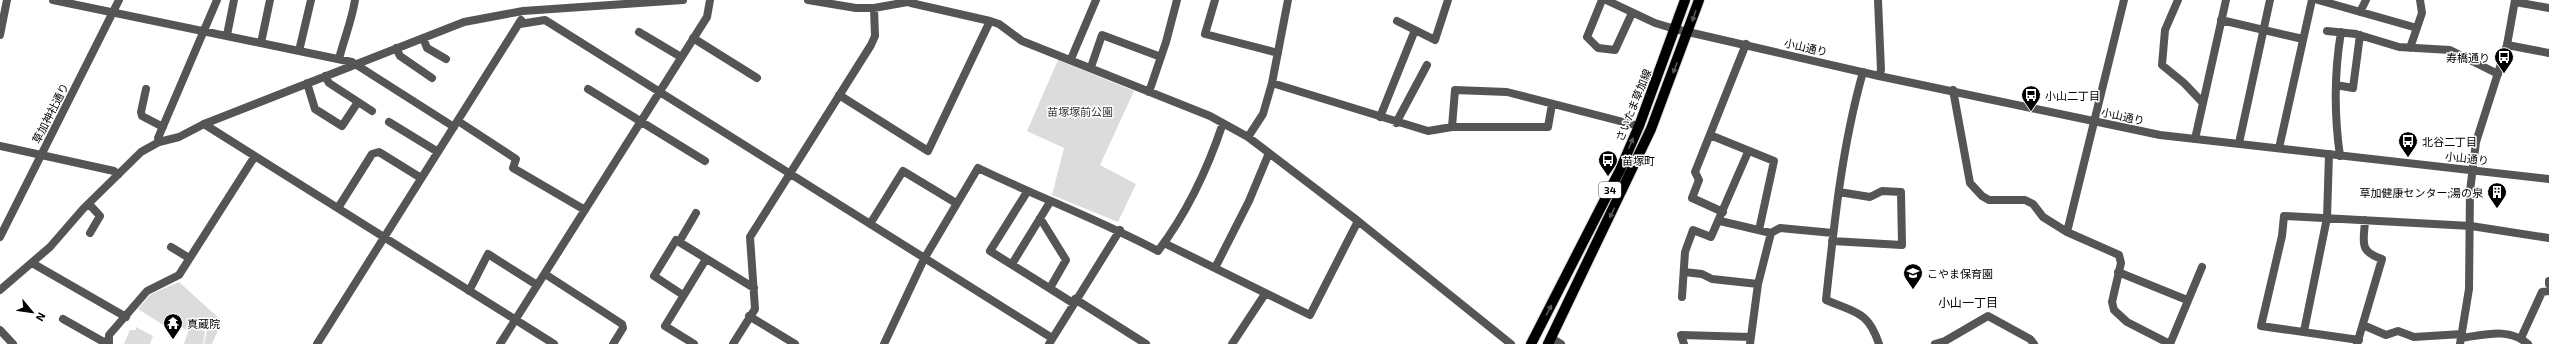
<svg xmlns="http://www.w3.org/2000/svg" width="2549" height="344" font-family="'Exo 2','Noto Sans JP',sans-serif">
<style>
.green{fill:#dcdcdc}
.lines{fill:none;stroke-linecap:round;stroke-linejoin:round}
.primary-casing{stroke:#dbdbdb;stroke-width:12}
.minor{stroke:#555;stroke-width:8}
.tertiary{stroke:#555;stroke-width:8}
.primary{stroke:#000;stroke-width:10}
.oneway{fill:#595959}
.labels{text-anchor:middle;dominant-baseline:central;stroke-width:3;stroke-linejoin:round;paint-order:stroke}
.shield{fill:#fff;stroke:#4c4c4c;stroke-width:1}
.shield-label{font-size:10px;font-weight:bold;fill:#000}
.street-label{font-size:11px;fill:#000;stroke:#fff}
.poi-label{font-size:11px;fill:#000;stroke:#fff;text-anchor:start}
.park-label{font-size:11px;fill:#333;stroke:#fff}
.neighbourhood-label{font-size:12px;fill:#000;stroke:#fff}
</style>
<rect width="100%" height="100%" fill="#fff"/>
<path class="green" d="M1058,60L1134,91L1100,165L1136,184L1118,222L1052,195L1064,148L1027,131Z
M179,282L222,321L212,344H204L207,331L191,321L187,330L173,323L171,330L138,309L151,294Z
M191,323L205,332L203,344H184Z
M136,327L153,336L150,344H124L130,330H136Z"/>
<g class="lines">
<g class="primary-casing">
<path id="primary" d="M1531,344L1620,170L1639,126L1685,0
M1548,344L1651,129L1699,0"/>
</g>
<path class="minor" d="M53,0L352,62L454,127
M808,0L856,8H874L913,1
M1215,0L1205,34L1278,53
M1602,0L1587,37L1598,48L1615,50L1632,13
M1606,0L1655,23L1675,29
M1878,0L1881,70L1879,76
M2178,0L2165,30L2162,65L2184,83L2203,103
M2318,0L2417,28
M2515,2L2549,8
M911,3L990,21L999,24L1022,41L1210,116L1248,137L1358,221L1511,344
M2360,12L2366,0
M2221,20L2303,39
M1397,21L1435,40L1448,0
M520,24L545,20L1052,338
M2327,31L2356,34L2399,47L2450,50L2498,74
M639,32L681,57
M0,35L7,0
M227,35L234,0
M423,38L427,48L446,59
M693,38L757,78
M261,43L270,0
M2507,45L2549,53
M396,48L400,56L432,78
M2410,48L2422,13L2420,0
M299,51L311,0
M339,59C344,39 352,20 355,0
M1071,59L1096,0
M1091,67L1102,35L1161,57
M1863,72C1842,146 1834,224 1826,300C1856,313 1868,311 1879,344
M325,76L329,83L372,111
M307,83L315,109L342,126L358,102
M1272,83L1428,131L1452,127H1548L1552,104
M2336,85L2353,88L2360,35
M146,89L141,112L142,116L163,127
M588,89L705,161
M1953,90L1970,183L1982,196L1989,200H2025L2033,204L2043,217L2067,232L2119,255L2121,263L2112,302L2114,310L2127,322L2170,344
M1149,92L1166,42L1177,0
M839,95L928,151L990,21
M1380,117L1415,30
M458,121L516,159L513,168L585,210
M389,122L438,152
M1396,123L1427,65
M204,124L554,344
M1452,127L1455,90L1507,92L1639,126
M1710,135L1774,161L1759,230
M1248,137L1263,114L1272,83L1288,0
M2195,139L2226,0
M159,142L158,138L217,0
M2239,143L2270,0
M0,146L114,171L118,175
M2279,148L2312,0
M2340,156C2334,114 2334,74 2341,32
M1027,192L990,251L1073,303
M89,204L100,216L90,233
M338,208L372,154L379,152L421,178
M1723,212L1692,198L1699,180L1695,172L1746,44
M1040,218L1066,260L1050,288
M1720,221L1771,233L1780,228L1833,233
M870,224L903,171L956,203
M2067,232L2124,0
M1832,241L1902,245L1901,192L1882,191L1870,197L1839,192
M679,242L696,213
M1164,243L1310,315L1358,221
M171,247L189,258
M32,263L126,317
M1012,264L1050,202
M1215,268L1249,201L1269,153
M1684,272L1702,274L1712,279L1758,284
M2118,272L2187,300
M545,274L622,324L623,328L613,344
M2549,281V284
M0,290L50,247L83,209L141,152L159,142L179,137L204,124L464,22L523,11L683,0
M469,291L488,254L537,285
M683,295L654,276L676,240L754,288
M1682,297L1685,252L1693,230L1711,237L1748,152
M1075,299L1146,344
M749,316L795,344
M63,319L102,341L109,342
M2363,325L2386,335L2398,331L2414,337L2462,334
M0,330L13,344
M2304,331L2327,218L2329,154
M1551,338L1561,344
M2461,338C2485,335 2508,327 2528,344
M2521,338L2542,292L2549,291
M2359,340L2261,326L2282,236L2284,216L2471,226L2549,238
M109,344V335L147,291L179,275L255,156
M317,344L521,20
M500,344L707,17L710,0
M694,344L665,326L706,259
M733,344L755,309L750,237L871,45L875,36L874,8
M884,344L924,259L978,168C1038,197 1100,220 1158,251C1187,213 1208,168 1223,123
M1049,344L1120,230
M1232,344L1265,294
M1684,344L1681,335L1751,337
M1750,344L1758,284L1771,233
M1935,344L1945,341L1988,316L2030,339L2034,344
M2170,344L2202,267
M2357,344L2382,259C2358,251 2364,242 2365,220"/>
<path class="tertiary" d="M1675,29L1879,76L2160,135L2549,179
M0,237L119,0
M2460,344L2469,289L2470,191L2476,142L2507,45L2515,0"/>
<use href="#primary" class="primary"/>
</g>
<defs><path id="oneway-solid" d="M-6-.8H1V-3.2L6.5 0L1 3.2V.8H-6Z"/></defs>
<g class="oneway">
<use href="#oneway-solid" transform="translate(1694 16) rotate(109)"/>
<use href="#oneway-solid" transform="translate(1675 68) rotate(111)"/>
<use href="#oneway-solid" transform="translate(1631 143) rotate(-66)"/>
<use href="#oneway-solid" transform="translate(1612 213) rotate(116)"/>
<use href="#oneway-solid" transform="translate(1549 310) rotate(-62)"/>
</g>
<defs>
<g id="bus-pin" transform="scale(1)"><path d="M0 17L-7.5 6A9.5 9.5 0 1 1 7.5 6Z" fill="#000" stroke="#fff"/><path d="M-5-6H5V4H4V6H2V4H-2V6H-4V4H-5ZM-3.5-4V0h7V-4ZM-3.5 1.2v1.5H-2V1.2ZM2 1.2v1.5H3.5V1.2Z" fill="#fff"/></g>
<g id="building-pin" transform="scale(1)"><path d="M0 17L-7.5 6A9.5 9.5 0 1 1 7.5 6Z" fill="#000" stroke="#fff"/><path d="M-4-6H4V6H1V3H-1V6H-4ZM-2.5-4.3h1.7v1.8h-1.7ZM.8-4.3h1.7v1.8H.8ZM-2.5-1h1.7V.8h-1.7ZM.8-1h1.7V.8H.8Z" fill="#fff"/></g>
<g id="school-pin" transform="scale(1)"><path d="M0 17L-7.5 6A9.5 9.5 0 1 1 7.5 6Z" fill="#000" stroke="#fff"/><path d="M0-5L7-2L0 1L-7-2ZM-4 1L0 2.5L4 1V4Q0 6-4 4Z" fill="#fff"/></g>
<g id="temple-pin" transform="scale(1)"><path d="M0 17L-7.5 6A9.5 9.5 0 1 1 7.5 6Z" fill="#000" stroke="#fff"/><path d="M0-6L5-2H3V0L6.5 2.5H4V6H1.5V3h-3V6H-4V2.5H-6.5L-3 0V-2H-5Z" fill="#fff"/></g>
</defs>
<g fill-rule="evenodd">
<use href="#bus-pin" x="2504" y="57"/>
<use href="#bus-pin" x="2031" y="95"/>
<use href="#bus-pin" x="2408" y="141"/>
<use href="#bus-pin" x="1608" y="160"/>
<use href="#building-pin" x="2497" y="192"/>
<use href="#school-pin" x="1913" y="273"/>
<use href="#temple-pin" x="173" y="323"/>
</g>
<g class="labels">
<rect class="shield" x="1599" y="182" width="22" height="16" rx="3"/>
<g class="shield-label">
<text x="1610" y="190">34</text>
</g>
<g class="street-label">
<text transform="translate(1806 47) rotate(13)">小山通り</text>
<text transform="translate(1633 105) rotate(-68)">さいたま草加線</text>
<text transform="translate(50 113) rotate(-63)">草加神社通り</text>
<text transform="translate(2123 116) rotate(12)">小山通り</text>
<text transform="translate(2467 158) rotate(6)">小山通り</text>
</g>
<g class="poi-label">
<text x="2490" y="57" text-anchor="end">寿橋通り</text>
<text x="2045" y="95">小山二丁目</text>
<text x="2422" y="141">北谷二丁目</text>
<text x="1622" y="160">苗塚町</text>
<text x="2483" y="192" text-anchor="end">草加健康センター;湯の泉</text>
<text x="1927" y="273">こやま保育園</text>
<text x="187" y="323">真蔵院</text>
</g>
<g class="park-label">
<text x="1080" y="111">苗塚塚前公園</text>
</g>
<g class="neighbourhood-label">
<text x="1968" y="302">小山一丁目</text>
</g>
</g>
<g transform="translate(32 312) rotate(119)" stroke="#ffffff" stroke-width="3" paint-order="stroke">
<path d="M0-3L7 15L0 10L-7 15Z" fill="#000000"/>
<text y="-6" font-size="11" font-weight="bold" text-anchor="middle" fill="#000000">N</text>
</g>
</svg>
